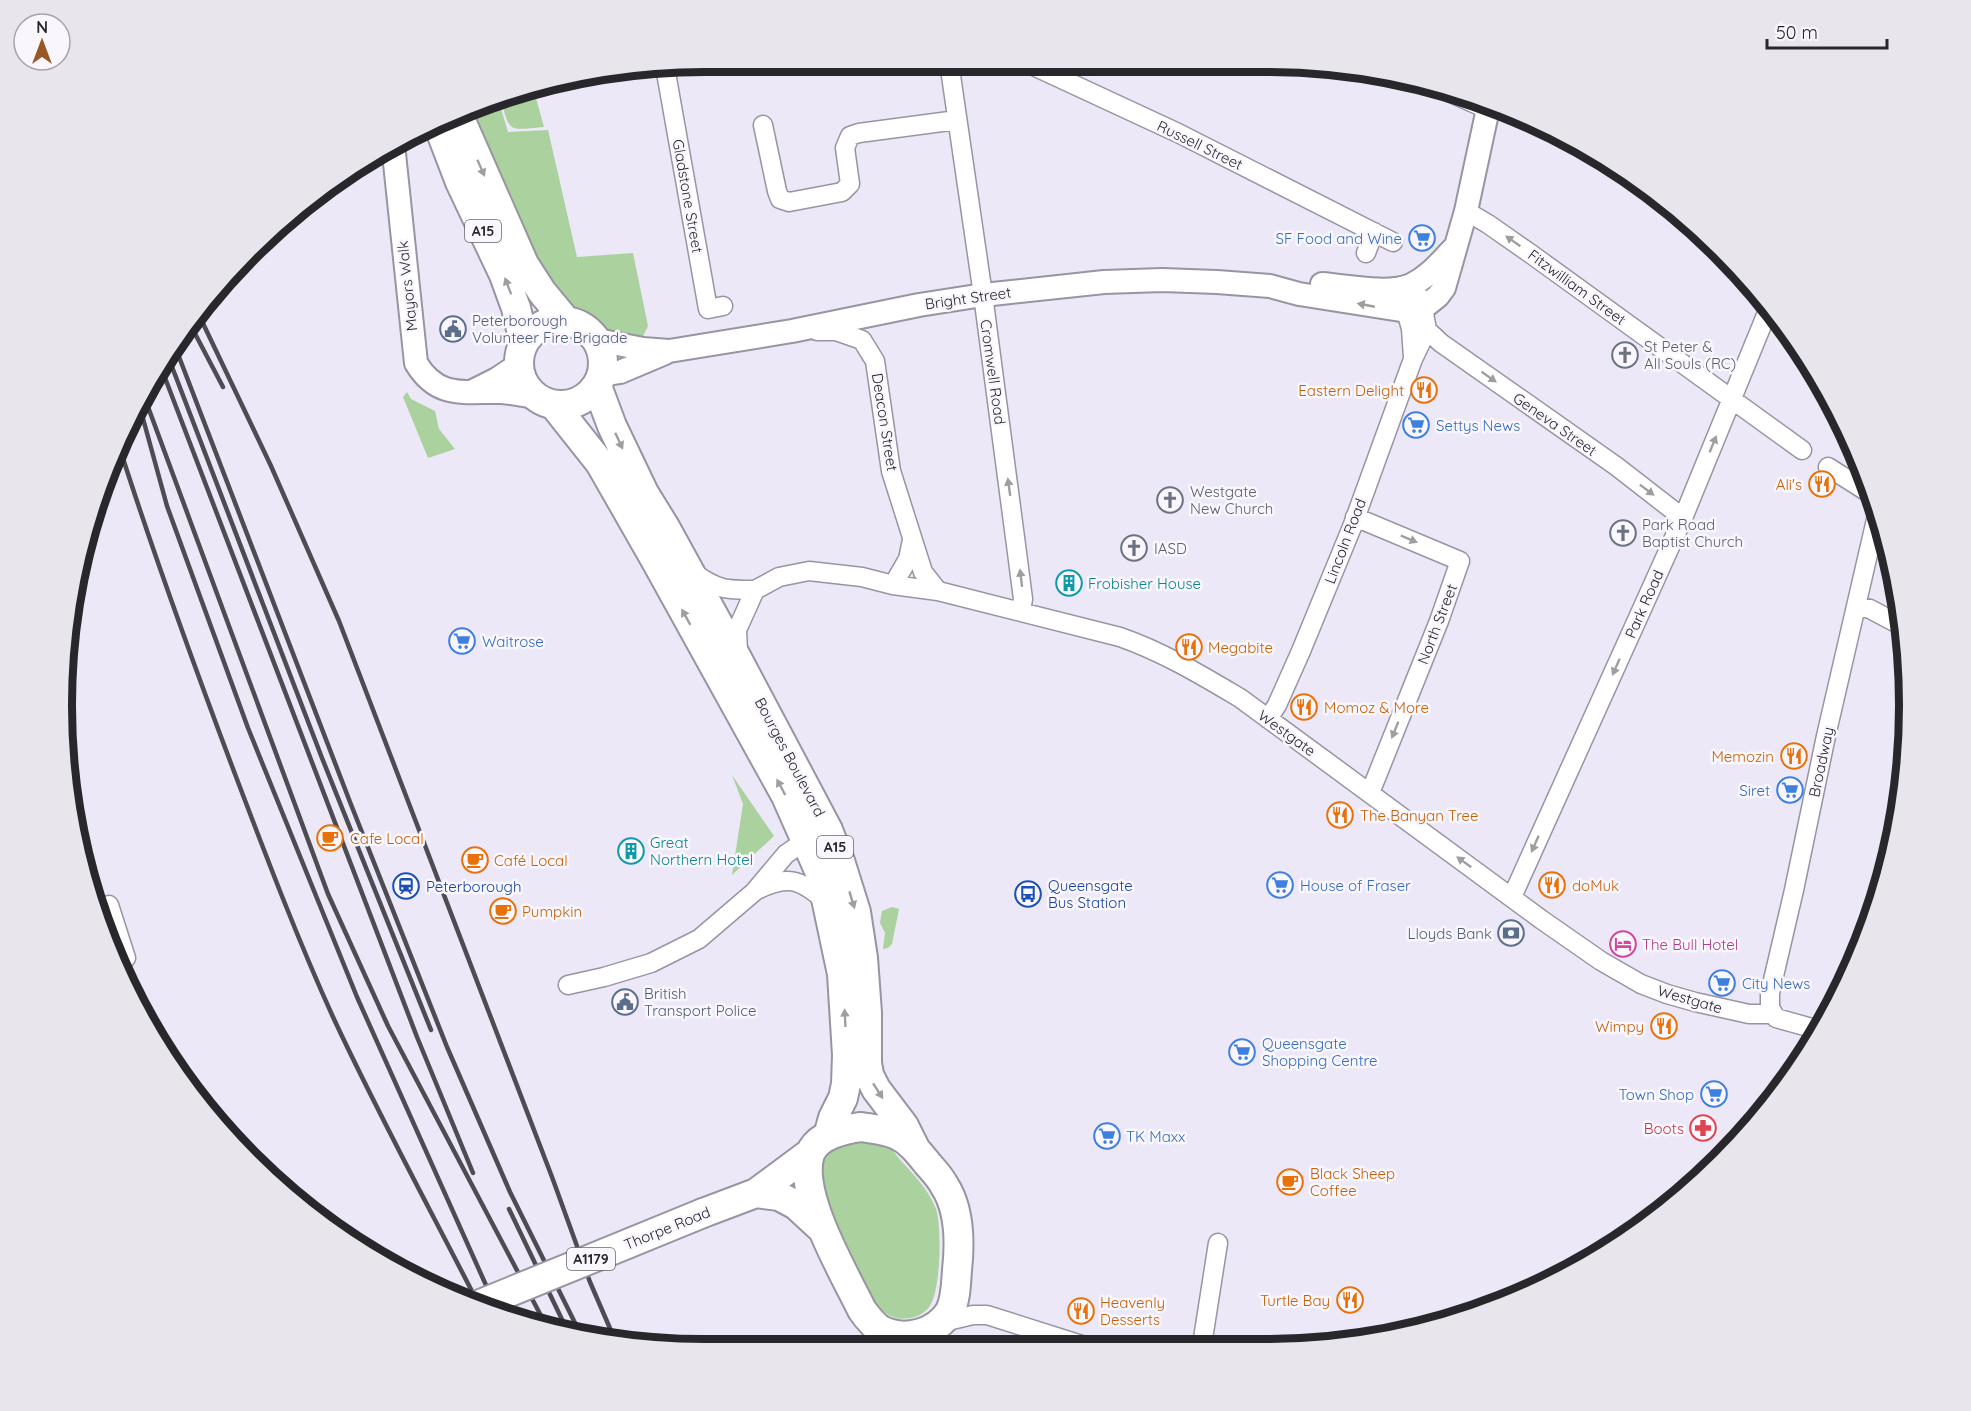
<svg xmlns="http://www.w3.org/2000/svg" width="1971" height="1411" font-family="Quicksand,sans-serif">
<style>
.green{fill:#aad19e}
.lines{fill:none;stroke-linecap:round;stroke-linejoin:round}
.minor-casing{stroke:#9894a2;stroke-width:21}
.tertiary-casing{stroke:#9894a2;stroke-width:26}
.primary-casing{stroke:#9894a2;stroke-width:32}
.minor{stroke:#fff;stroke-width:18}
.tertiary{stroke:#fff;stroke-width:22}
.primary{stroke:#fff;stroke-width:28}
.rail{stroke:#4e4c53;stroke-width:4.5}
.primary-bridge-casing{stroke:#9894a2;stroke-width:32;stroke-linecap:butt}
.primary-bridge{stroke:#fff;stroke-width:28}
.oneway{fill:#9e9ea0}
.labels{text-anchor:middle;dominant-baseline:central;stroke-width:5;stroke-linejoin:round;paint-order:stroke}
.shield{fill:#f9f7fd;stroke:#67656b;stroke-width:1.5}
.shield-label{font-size:14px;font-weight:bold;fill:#28272c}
.street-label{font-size:15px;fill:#28272c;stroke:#f9f7fd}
.shop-label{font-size:15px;fill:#366cbe;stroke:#f9f7fd;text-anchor:start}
.service-label{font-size:15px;fill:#4e5e75;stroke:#f9f7fd;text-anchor:start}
.worship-label{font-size:15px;fill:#5b616d;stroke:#f9f7fd;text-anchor:start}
.food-label{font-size:15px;fill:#c56008;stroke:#f9f7fd;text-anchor:start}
.culture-label{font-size:15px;fill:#0d838f;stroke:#f9f7fd;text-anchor:start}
.transit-label{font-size:15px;fill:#164399;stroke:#f9f7fd;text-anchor:start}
.hotel-label{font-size:15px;fill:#b23c85;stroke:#f9f7fd;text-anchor:start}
.health-label{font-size:15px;fill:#be3a42;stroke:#f9f7fd;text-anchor:end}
.rim{fill:none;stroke:#28272c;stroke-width:8}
</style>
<rect width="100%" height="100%" fill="#ece8f8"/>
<path class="green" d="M568,80V84L543,85L537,90L536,98L544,127C507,130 511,134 500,98L538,84Z
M498,99L508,132L548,130L577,257L633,253L648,326L641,340L617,334L595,324L568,304L526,249L466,111Z
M407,392L411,399L435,411L439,429L455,449L428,458L403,397Z
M732,775L774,836L732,875L743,804Z
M892,907L899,909L892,944L888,948L883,949L885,933L880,923L882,911Z
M846,1140C855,1140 874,1137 882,1141C891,1146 897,1157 904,1164C916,1177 930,1192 936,1209C942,1226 941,1293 929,1307C925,1313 917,1317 910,1318C894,1321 885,1314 874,1303L825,1204L819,1161L825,1151Z"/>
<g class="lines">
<g class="minor-casing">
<path id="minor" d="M949,62L983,295L1016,545L1023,599L1021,611
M1025,62L1178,133L1393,242
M665,67L708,309L723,306
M1442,89L1489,110
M763,125L777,191L780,199L789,202L842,192L850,184L845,148L850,136L859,133L957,120
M1466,211L1488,224L1531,254L1802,450
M1366,253L1374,232
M1403,299L1411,329L1413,357
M1427,330L1441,343L1616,466L1683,518
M817,331H836L862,340L875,361L891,471L923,572L938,591
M1828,467L1874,496
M1355,517L1460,561L1439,621L1370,793
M694,573C718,590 726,590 755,590
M893,585L908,559L912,540
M1857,606L1870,609L1904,627
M738,653L737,630L755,590L779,577L809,571L862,577L893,585L938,591L1120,637C1163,652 1201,675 1240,698L1542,920L1601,961L1641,984L1667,994L1695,1002L1749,1014H1773
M1268,719L1277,705L1301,651L1352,527L1413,359L1427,330L1423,308L1413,284
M755,891C787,874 801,879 826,902
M1512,897L1683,518L1769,308
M109,905L126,958
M568,985L604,977L651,963L699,939L754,892L786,854L805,841L815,844
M1819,1030L1776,1018L1770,1008V993L1794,890L1826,736L1878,511
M939,1323L973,1315H987L1085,1346
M1202,1345L1218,1243"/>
</g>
<g class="tertiary-casing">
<path id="tertiary" d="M393,144L416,363C438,400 466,391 502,392C513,393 524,395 535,397
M1322,284C1347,286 1389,295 1411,285C1429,277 1441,261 1454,248
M597,340L643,349L669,351L792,331L919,305L983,295L1104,282L1162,280L1217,282L1270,286L1299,294L1407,311L1423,308L1438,296L1444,288L1466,211L1489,104
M602,375L620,372L665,353
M473,391L497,379L518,365"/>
</g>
<g class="primary-casing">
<path id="primary" d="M458,114L524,264L542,292L566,321
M437,122L460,182L504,275L516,308L524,342
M519 363a42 42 0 1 1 84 0a42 42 0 1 1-84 0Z
M597,386L612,426L644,493L665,527L738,660L828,830L840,861L856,912L863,958L867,1013V1063L869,1075L876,1089L904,1126L915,1148
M554,405L600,463L656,561L786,796L821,875L842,974L847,1055L846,1084L843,1098L833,1118L828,1136
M861,1127C873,1129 886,1130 897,1135C910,1141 919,1153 927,1163C933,1170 940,1177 944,1185C960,1209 960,1243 957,1270C956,1283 956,1299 950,1311C936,1334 904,1342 881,1330C873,1325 867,1317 862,1310C844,1273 797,1194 810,1154C817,1135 845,1129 861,1127Z
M756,1193L779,1196L796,1205L822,1229
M703,1213L756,1193L810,1153"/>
</g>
<use href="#minor" class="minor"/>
<use href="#tertiary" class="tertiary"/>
<use href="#primary" class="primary"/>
<path class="rail" d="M199,315L271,466L339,621L552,1177L590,1282L615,1340
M191,326L223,387
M176,349L350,802L447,1047L510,1192L581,1335
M169,359L322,758L431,1030
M162,370L417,1037L473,1173
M144,396L328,894L388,1026L548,1329
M139,404L167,506L248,728L357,997L498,1312
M119,446C155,559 196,671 238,782C268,861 298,940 333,1017C378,1114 430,1209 479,1305
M509,1209L568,1332"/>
<g class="primary-bridge-casing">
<path id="primary-bridge" d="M478,1305L703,1213"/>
</g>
<use href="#primary-bridge" class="primary-bridge"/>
</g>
<defs><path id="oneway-solid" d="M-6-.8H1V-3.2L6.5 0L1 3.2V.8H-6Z" transform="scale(1.5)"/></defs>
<g class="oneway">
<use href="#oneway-solid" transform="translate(481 168) rotate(66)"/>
<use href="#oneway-solid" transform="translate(1513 241) rotate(-145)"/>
<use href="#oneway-solid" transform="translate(508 286) rotate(-111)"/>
<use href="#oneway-solid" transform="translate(1366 305) rotate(-169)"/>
<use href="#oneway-solid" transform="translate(1489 377) rotate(35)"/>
<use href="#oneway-solid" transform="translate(619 441) rotate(65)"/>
<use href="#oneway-solid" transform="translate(1713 444) rotate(-68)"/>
<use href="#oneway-solid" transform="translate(1009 487) rotate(-98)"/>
<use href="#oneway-solid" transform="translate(1647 490) rotate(37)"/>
<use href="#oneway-solid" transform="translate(1409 539) rotate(23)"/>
<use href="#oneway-solid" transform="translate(1021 578) rotate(-97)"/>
<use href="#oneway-solid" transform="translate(686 617) rotate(-119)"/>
<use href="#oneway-solid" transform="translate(1616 667) rotate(114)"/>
<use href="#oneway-solid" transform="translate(1395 730) rotate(112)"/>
<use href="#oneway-solid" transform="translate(781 787) rotate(-118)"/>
<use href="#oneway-solid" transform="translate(1535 844) rotate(114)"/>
<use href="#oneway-solid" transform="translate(1464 862) rotate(-144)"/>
<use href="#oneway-solid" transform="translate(852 900) rotate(73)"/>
<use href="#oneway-solid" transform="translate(845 1018) rotate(-93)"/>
<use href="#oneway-solid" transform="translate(878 1091) rotate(57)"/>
</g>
<defs>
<g id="supermarket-ring" transform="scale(1.35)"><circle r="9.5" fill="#f9f7fd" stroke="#3f7fe0" stroke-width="1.5"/><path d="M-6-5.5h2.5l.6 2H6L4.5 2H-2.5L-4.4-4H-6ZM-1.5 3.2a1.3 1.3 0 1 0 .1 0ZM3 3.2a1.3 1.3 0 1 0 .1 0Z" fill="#3f7fe0"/></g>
<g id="civic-ring" transform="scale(1.35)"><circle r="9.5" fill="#f9f7fd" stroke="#5c6f8a" stroke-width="1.5"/><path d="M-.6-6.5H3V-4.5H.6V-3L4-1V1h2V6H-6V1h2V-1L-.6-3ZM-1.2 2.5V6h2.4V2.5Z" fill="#5c6f8a"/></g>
<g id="church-ring" transform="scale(1.35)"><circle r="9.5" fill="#f9f7fd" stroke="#6b7280" stroke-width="1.5"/><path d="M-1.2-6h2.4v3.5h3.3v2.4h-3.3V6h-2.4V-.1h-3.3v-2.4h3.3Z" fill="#6b7280"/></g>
<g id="restaurant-ring" transform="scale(1.35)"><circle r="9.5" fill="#f9f7fd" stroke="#e8710a" stroke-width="1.5"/><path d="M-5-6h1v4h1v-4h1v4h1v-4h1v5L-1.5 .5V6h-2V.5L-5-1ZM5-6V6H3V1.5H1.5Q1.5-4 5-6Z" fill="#e8710a"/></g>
<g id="building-ring" transform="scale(1.35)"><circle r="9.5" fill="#f9f7fd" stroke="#0f9aa8" stroke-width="1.5"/><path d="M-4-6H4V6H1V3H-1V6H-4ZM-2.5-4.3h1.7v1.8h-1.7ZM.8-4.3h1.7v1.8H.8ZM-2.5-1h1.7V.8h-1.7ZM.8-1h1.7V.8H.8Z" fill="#0f9aa8"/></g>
<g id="cafe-ring" transform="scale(1.35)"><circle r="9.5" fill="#f9f7fd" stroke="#e8710a" stroke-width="1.5"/><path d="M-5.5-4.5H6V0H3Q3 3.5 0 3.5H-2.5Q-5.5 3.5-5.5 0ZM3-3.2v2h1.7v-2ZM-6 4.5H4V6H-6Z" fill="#e8710a"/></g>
<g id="station-ring" transform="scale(1.35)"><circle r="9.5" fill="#f9f7fd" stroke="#1a4fb4" stroke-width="1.5"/><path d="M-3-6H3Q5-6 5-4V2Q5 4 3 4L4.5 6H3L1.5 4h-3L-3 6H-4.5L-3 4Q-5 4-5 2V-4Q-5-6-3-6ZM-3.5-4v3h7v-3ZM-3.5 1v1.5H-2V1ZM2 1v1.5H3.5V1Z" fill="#1a4fb4"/></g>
<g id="bus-ring" transform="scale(1.35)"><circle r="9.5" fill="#f9f7fd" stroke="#1a4fb4" stroke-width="1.5"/><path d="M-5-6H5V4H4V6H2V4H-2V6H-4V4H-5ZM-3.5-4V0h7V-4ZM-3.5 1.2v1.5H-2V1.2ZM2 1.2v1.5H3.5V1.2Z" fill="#1a4fb4"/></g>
<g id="bank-ring" transform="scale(1.35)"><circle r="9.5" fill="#f9f7fd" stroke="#5c6f8a" stroke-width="1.5"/><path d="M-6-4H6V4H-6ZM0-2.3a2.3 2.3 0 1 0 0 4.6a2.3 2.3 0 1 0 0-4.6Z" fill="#5c6f8a"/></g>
<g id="hotel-ring" transform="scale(1.35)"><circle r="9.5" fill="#f9f7fd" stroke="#d1479c" stroke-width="1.5"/><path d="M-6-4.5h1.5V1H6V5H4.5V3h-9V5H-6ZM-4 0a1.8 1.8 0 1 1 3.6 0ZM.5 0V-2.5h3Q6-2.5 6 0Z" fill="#d1479c"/></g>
<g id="pharmacy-ring" transform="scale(1.35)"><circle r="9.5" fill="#f9f7fd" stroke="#e0444e" stroke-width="1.5"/><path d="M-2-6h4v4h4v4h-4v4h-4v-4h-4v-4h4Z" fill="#e0444e"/></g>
</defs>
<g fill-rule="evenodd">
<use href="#supermarket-ring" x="1422" y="238"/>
<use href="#civic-ring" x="453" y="329"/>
<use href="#church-ring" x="1625" y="355"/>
<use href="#restaurant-ring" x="1424" y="390"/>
<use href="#supermarket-ring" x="1416" y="425"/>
<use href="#restaurant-ring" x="1822" y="484"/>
<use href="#church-ring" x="1170" y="500"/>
<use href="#church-ring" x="1623" y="533"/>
<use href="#church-ring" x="1134" y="548"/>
<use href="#building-ring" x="1069" y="583"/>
<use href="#supermarket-ring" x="462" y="641"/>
<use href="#restaurant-ring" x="1189" y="647"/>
<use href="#restaurant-ring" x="1304" y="707"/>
<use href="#restaurant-ring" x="1794" y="756"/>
<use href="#supermarket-ring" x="1790" y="790"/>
<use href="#restaurant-ring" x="1340" y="815"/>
<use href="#cafe-ring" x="330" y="838"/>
<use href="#building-ring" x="631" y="851"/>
<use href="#cafe-ring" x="475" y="860"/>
<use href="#supermarket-ring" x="1280" y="885"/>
<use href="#restaurant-ring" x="1552" y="885"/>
<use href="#station-ring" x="406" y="886"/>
<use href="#bus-ring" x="1028" y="894"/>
<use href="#cafe-ring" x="503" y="911"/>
<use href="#bank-ring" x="1511" y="933"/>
<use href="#hotel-ring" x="1623" y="944"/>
<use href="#supermarket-ring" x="1722" y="983"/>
<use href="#civic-ring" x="625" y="1002"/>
<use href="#restaurant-ring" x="1664" y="1026"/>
<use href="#supermarket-ring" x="1242" y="1052"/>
<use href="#supermarket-ring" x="1714" y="1094"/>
<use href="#pharmacy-ring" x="1703" y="1128"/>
<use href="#supermarket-ring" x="1107" y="1136"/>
<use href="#cafe-ring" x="1290" y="1182"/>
<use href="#restaurant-ring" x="1350" y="1300"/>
<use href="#restaurant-ring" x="1081" y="1311"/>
</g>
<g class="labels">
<g class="shield">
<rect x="465" y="220" width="36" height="22" rx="4.5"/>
<rect x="817" y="836" width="36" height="22" rx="4.5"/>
<rect x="567" y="1248" width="48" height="22" rx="4.5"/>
</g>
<g class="shield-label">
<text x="483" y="231">A15</text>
<text x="835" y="847">A15</text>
<text x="591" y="1259">A1179</text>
</g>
<g class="street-label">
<text transform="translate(1200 145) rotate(26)">Russell Street</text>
<text transform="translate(688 196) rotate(80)">Gladstone Street</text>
<text transform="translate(407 286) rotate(-96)">Mayors Walk</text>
<text transform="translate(1577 287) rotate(36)">Fitzwilliam Street</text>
<text transform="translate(968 298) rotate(-8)">Bright Street</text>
<text transform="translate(993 372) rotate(82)">Cromwell Road</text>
<text transform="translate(885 422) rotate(81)">Deacon Street</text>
<text transform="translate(1555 424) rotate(35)">Geneva Street</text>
<text transform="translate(1345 541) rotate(-69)">Lincoln Road</text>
<text transform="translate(1644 604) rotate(-66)">Park Road</text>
<text transform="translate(1437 624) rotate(-69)">North Street</text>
<text transform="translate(1287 733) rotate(36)">Westgate</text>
<text transform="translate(790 757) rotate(62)">Bourges Boulevard</text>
<text transform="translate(1821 762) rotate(-78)">Broadway</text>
<text transform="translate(1690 999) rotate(16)">Westgate</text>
<text transform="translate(667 1228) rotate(-22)">Thorpe Road</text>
</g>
<g class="shop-label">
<text x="1402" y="238" text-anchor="end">SF Food and Wine</text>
<text x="1436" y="425">Settys News</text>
<text x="482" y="641">Waitrose</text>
<text x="1770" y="790" text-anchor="end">Siret</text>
<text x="1300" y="885">House of Fraser</text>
<text x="1742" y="983">City News</text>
<text x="1262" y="1043">Queensgate<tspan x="1262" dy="17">Shopping Centre</tspan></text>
<text x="1694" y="1094" text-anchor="end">Town Shop</text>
<text x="1126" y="1136">TK Maxx</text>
</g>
<g class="service-label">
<text x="472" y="320">Peterborough<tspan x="472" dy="17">Volunteer Fire Brigade</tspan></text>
<text x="1492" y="933" text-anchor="end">Lloyds Bank</text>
<text x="644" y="993">British<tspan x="644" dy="17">Transport Police</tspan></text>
</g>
<g class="worship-label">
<text x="1644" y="346">St Peter &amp;<tspan x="1644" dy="17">All Souls (RC)</tspan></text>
<text x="1190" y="491">Westgate<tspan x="1190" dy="17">New Church</tspan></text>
<text x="1642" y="524">Park Road<tspan x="1642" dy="17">Baptist Church</tspan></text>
<text x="1154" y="548">IASD</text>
</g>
<g class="food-label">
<text x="1404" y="390" text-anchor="end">Eastern Delight</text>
<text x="1802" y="484" text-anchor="end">Ali's</text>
<text x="1208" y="647">Megabite</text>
<text x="1324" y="707">Momoz &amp; More</text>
<text x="1774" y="756" text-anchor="end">Memozin</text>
<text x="1360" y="815">The Banyan Tree</text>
<text x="350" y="838">Cafe Local</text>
<text x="494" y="860">Café Local</text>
<text x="1572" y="885">doMuk</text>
<text x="522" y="911">Pumpkin</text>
<text x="1644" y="1026" text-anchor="end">Wimpy</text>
<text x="1310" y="1173">Black Sheep<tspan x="1310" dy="17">Coffee</tspan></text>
<text x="1330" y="1300" text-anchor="end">Turtle Bay</text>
<text x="1100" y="1302">Heavenly<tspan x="1100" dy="17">Desserts</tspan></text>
</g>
<g class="culture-label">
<text x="1088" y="583">Frobisher House</text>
<text x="650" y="842">Great<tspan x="650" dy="17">Northern Hotel</tspan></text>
</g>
<g class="transit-label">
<text x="1048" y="885">Queensgate<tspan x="1048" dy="17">Bus Station</tspan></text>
<text x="426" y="886">Peterborough</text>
</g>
<g class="hotel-label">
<text x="1642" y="944">The Bull Hotel</text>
</g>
<g class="health-label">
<text x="1684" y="1128">Boots</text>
</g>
</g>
<path d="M0 0H1971V1411H0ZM705 72H1266A633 633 0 0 1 1899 705V706A633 633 0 0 1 1266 1339H705A633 633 0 0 1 72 706V705A633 633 0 0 1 705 72Z" fill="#e8e6ec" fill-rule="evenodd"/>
<path class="rim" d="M705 72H1266A633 633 0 0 1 1899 705V706A633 633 0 0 1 1266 1339H705A633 633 0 0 1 72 706V705A633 633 0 0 1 705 72Z"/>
<g transform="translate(42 42)"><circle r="28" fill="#f9f7fd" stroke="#a5a4a9" stroke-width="1.5"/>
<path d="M0-4.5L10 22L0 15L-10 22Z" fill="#985723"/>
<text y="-9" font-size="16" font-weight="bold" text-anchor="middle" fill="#28272c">N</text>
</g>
<path d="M1767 39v9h120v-9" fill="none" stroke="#28272c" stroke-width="3"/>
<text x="1776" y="39" font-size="18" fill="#28272c" stroke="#f9f7fd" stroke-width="4.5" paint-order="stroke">50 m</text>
</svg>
